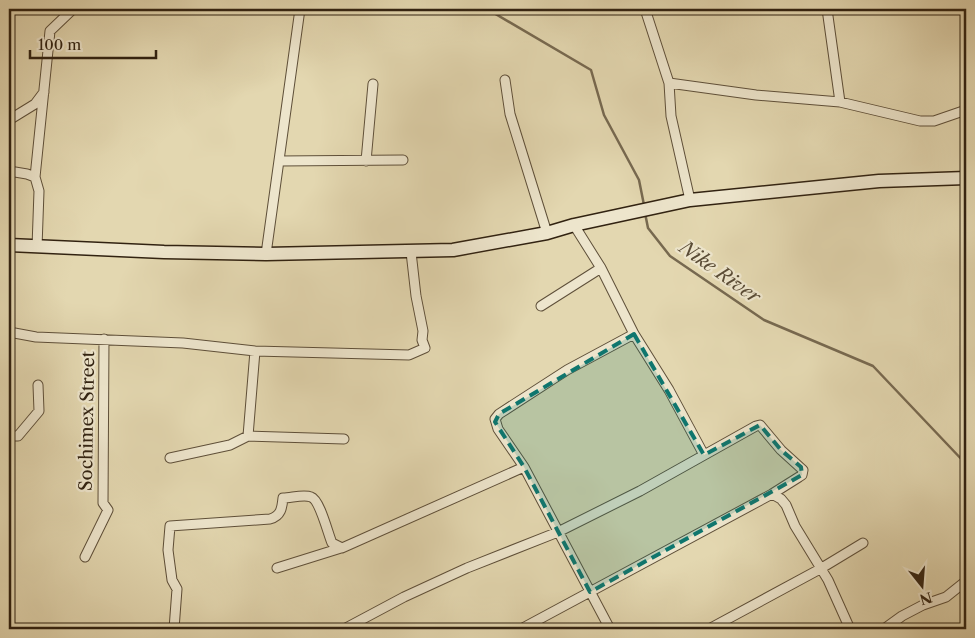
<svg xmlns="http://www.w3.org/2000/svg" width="975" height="638" font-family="'Libre Caslon Text',serif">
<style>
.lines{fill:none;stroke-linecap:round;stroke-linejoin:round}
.stream{stroke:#776950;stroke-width:2.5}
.street-casing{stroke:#5e4f39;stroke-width:11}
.secondary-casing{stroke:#312211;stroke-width:15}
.street{stroke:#ede5cc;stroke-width:9}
.secondary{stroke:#ede5cc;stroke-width:12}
.marked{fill:#0f766e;fill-opacity:0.2;stroke:#0f766e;stroke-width:4;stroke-dasharray:10 6;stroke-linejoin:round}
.labels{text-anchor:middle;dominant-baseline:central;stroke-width:4.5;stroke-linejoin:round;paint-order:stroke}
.street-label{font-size:18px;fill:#312211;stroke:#ede5cc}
.water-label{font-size:19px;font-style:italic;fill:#5a4c36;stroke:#ede5cc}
</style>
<rect width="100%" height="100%" fill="#e3d7b0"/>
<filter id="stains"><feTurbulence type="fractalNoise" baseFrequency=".004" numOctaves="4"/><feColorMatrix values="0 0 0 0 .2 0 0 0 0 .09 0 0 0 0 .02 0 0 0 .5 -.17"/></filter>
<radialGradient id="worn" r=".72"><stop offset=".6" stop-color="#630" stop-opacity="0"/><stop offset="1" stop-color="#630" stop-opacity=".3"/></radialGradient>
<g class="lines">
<path class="stream" d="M487,9L591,70L604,115L639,180L644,205
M645,213L648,228L670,256L764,320L873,366L966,464"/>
<g class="street-casing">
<path id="street" d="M645,9L669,83L671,116L690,200
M827,9L840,102
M505,80L510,114L547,233
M669,83L756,95L840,102L920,121H934L966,110
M9,120L35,104L44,92
M279,161L403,160
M366,161L373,84
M9,171L27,174L35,177L39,191L37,247
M35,177L50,31L73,9
M574,225L601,268L634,334L669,390L704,455
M266,254L300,9
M541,306L601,268
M9,332L36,337L183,343L255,351L409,355L425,348L422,340L423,331L416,296L411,252
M9,436H18L39,411L38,385
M248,436L255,351
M170,458L230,445L248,436L344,439
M772,494L781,499L786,505L795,526L828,580L850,629
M85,557L108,510L103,503L104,339
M277,568L341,548
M9,628L13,629
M174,629L177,589L172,580L168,550L170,526L270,519C281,516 282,508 283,498C291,498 304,494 311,497C320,500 328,534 332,543L342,548L524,467
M344,629L404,597L467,568L558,532L640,491L756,426L760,425L781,450L803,470L802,475L799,477L772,494L521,629
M610,629L524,467L498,429L495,419L499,414L567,370L634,334
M709,629L820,569L863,543
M884,629L902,616L923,605L946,597L966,581"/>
</g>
<g class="secondary-casing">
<path id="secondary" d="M9,245L164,252L266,254L453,250L547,233L574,225L690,200L879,181L966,178"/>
</g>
<use href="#street" class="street"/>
<use href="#secondary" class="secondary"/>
</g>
<path class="marked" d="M634,334L704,455L760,425L781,450L801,467L802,475L590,592L524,467L495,422L499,414Z"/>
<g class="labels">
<g class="street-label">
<text transform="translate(87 421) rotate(-89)">Sochimex Street</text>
</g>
<g class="water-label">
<text transform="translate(720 272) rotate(35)">Nike River</text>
</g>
</g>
<rect width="975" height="638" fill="none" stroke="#e3d7b0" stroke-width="30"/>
<rect x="10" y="10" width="955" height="618" fill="none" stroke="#312211" stroke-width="2.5"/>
<rect x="15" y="15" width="945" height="608" fill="none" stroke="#312211"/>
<g transform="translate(922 586) rotate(163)" stroke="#ede5cc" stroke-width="4" paint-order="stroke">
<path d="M0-4L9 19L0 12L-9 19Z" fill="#312211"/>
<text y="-8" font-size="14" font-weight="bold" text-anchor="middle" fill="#312211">N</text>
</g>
<path d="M30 50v8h126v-8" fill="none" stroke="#312211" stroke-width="2.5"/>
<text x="38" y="50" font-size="15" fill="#312211" stroke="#ede5cc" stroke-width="4" paint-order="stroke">100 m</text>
<rect width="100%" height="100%" filter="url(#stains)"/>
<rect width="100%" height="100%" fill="url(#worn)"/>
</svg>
